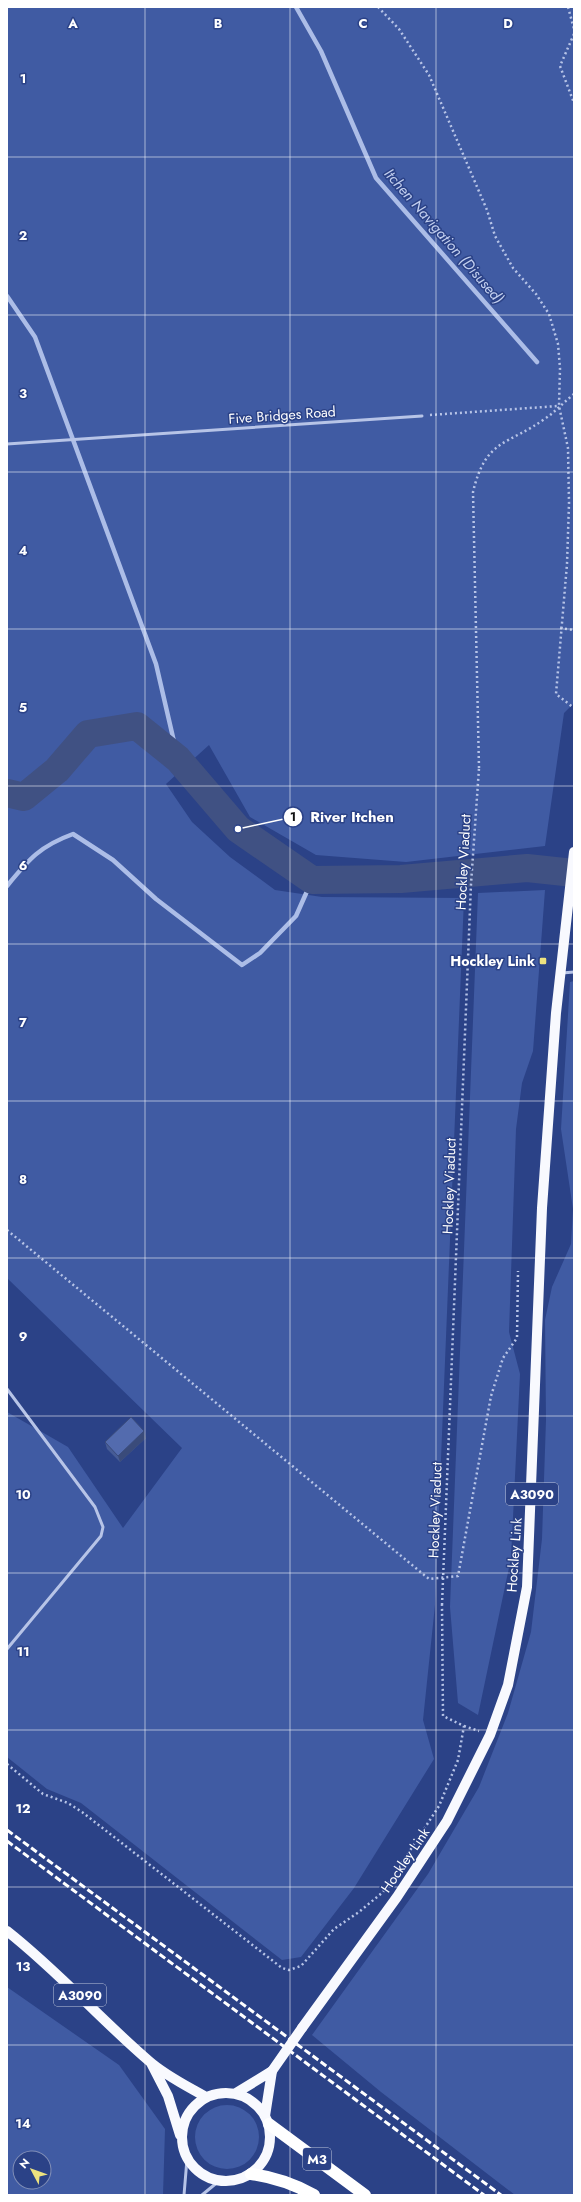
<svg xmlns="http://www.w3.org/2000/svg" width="581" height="2202" font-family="Jost,sans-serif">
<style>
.green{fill:#405ba3;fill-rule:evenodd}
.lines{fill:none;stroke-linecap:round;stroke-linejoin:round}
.stream{stroke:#acbde7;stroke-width:4.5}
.river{stroke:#405183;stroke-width:28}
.path{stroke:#b7c4e7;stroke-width:2.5;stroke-dasharray:2 3;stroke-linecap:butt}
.lane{stroke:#b7c4e7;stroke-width:3}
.primary{stroke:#f8f9fe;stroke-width:10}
.highway{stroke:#fff;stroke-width:12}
.rail{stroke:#fff;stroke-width:3;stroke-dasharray:7 3;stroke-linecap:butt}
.path-bridge{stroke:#b7c4e7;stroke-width:2.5;stroke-dasharray:2 3;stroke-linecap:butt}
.primary-bridge{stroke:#f8f9fe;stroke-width:10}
.wall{fill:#475c96}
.shaded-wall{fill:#3a4b7a}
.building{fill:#536bae;stroke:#3a4b7a}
.grid{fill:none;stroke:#fff;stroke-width:1;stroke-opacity:0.55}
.poi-dot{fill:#ede27f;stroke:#2b4287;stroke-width:1.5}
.labels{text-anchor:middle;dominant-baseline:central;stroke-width:3;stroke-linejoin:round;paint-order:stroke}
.shield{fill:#2b4287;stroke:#bfc6db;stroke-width:1}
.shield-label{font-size:13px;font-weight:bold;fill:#fff}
.street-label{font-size:14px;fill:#fff;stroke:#2b4287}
.poi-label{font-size:14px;font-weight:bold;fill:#fff;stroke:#2b4287;text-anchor:end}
.water-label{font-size:15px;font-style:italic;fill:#c2cfef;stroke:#2b4287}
.grid-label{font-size:13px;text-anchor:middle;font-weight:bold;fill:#fff;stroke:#2b4287;stroke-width:3;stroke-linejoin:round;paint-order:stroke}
.leader{fill:none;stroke:#fff;stroke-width:1.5}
.callout-dot{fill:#fff;stroke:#2b4287;stroke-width:1.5}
.mark-label{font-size:12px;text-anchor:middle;font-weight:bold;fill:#111}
.callout-label{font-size:15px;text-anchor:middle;font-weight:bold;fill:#fff;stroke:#2b4287;stroke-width:3;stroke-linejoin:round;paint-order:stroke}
</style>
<rect width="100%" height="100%" fill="#2b4287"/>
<path class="green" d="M7,7H574V703L564,713L545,846L406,862L316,855L250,817L209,745L166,784L192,822L230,857L275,890L322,897L464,898L435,1605L423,1720L434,1759L354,1888L301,1957L282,1960L81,1803L47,1789L7,1757V1412L68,1447L123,1528L182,1448L7,1278Z
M545,890L533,1051L522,1083L516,1129L509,1332L520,1374L511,1558L478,1715L458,1703L450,1607L478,893Z
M574,981V2195H515L381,2092L312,2035L428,1874L479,1787L508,1713L531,1632L542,1539L546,1420L545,1320L552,1287L571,1244L573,1209L561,1129L570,982Z
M7,1987L119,2065L165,2129L163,2195H7ZM20,2158H44V2182H20Z
M195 2137a32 32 0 1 1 64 0a32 32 0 1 1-64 0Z"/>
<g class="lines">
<path class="stream" d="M296,7L321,51L376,178L537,362
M7,296L35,337L156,664L178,759
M7,886C29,859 40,846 73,834L113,860L156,899L242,965L260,953L296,916L312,880"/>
<path class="river" d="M7,793L24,797L57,770L88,734L137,726L178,759L238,829L312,880L401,879L527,868L574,873"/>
<path class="path" d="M378,7L399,29L429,75L487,210L495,236L513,268L536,294L549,314L558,344L560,368L559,406L568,448L569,503L567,564L556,694L574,708
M568,7L574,29
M574,34L560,66L574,103
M430,415L558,406
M560,628L574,630
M479,768L473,492C486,438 507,446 546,418C556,411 564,402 574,394
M7,1230L429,1579L458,1576L491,1396L503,1358L517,1338L518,1271
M464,1726L479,1731
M7,1764L43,1794L68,1803L82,1812L282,1968L289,1970L301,1966L334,1929L359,1912L383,1892L439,1806L458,1760L464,1726L443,1716L442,1605"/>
<path class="lane" d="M7,444L422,416
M562,973L574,972
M7,1389L95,1507L103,1527L101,1536L7,1649
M184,2195L187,2159
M202,2195L219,2181"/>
<path class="primary" d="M7,1931C58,1971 100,2019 149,2061C166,2076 187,2086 206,2097
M302,2028L397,1897L447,1821L490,1735L508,1685L527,1587L542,1208L556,1013L574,852
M151,2063L168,2096L180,2135
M182 2137a44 44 0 1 1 88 0a44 44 0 1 1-88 0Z
M236,2093L272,2071
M265,2116L272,2071"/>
<path class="highway" d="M269,2124L365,2195
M251,2174C274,2177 294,2184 314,2195"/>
<path class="rail" d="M7,1830L501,2195
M7,1841L484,2195"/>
<path class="path-bridge" d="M442,1605L471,884L479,768"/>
<path class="primary-bridge" d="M272,2071L302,2028"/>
</g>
<path class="wall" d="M146,1438L120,1462L107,1449L105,1442Z"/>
<path class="shaded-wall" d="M144,1431L146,1438L120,1462L118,1456Z"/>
<path class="building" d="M131,1417L144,1431L118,1456L105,1442Z"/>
<path class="grid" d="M145,7V2195M290,7V2195M436,7V2195M7,157H574M7,315H574M7,472H574M7,629H574M7,786H574M7,944H574M7,1101H574M7,1258H574M7,1416H574M7,1573H574M7,1730H574M7,1887H574M7,2045H574"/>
<rect class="poi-dot" x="539" y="957" width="8" height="8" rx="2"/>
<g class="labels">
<g class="shield">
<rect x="506" y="1483" width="52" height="22" rx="3"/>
<rect x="54" y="1984" width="52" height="22" rx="3"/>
<rect x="303" y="2148" width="28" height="22" rx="3"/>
</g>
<g class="shield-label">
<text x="532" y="1494">A3090</text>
<text x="80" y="1995">A3090</text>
<text x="317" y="2159">M3</text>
</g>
<g class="street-label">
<text transform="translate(282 415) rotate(-4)">Five Bridges Road</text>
<text transform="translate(463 862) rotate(-87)">Hockley Viaduct</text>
<text transform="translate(449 1186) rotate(-88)">Hockley Viaduct</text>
<text transform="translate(435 1510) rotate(-88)">Hockley Viaduct</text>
<text transform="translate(514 1555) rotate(-86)">Hockley Link</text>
<text transform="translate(405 1860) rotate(-56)">Hockley Link</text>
</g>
<g class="poi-label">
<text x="535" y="961">Hockley Link</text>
</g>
<g class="water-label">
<text transform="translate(444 236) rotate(49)">Itchen Navigation (Disused)</text>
</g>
</g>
<g class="grid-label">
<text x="73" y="28">A</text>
<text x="218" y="28">B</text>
<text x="363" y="28">C</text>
<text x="508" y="28">D</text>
<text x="23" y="83">1</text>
<text x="23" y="240">2</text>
<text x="23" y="398">3</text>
<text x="23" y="555">4</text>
<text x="23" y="712">5</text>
<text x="23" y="870">6</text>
<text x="23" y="1027">7</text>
<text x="23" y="1184">8</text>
<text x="23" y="1341">9</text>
<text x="23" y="1499">10</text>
<text x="23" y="1656">11</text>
<text x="23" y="1813">12</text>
<text x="23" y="1971">13</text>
<text x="23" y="2128">14</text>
</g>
<path class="leader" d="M238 829L293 817"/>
<g class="callout-dot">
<circle cx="238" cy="829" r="4"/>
<circle cx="293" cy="817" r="10"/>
</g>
<g class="mark-label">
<text x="293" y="821">1</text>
</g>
<g class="callout-label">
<text x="352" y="822">River Itchen</text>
</g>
<rect width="581" height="2202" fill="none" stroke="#ffffff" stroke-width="16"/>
<g transform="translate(32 2170) rotate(311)"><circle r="19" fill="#2b4287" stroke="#808eb7"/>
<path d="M0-3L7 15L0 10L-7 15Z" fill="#ede27f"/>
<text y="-6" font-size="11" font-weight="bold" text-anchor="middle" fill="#ffffff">N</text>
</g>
</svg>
